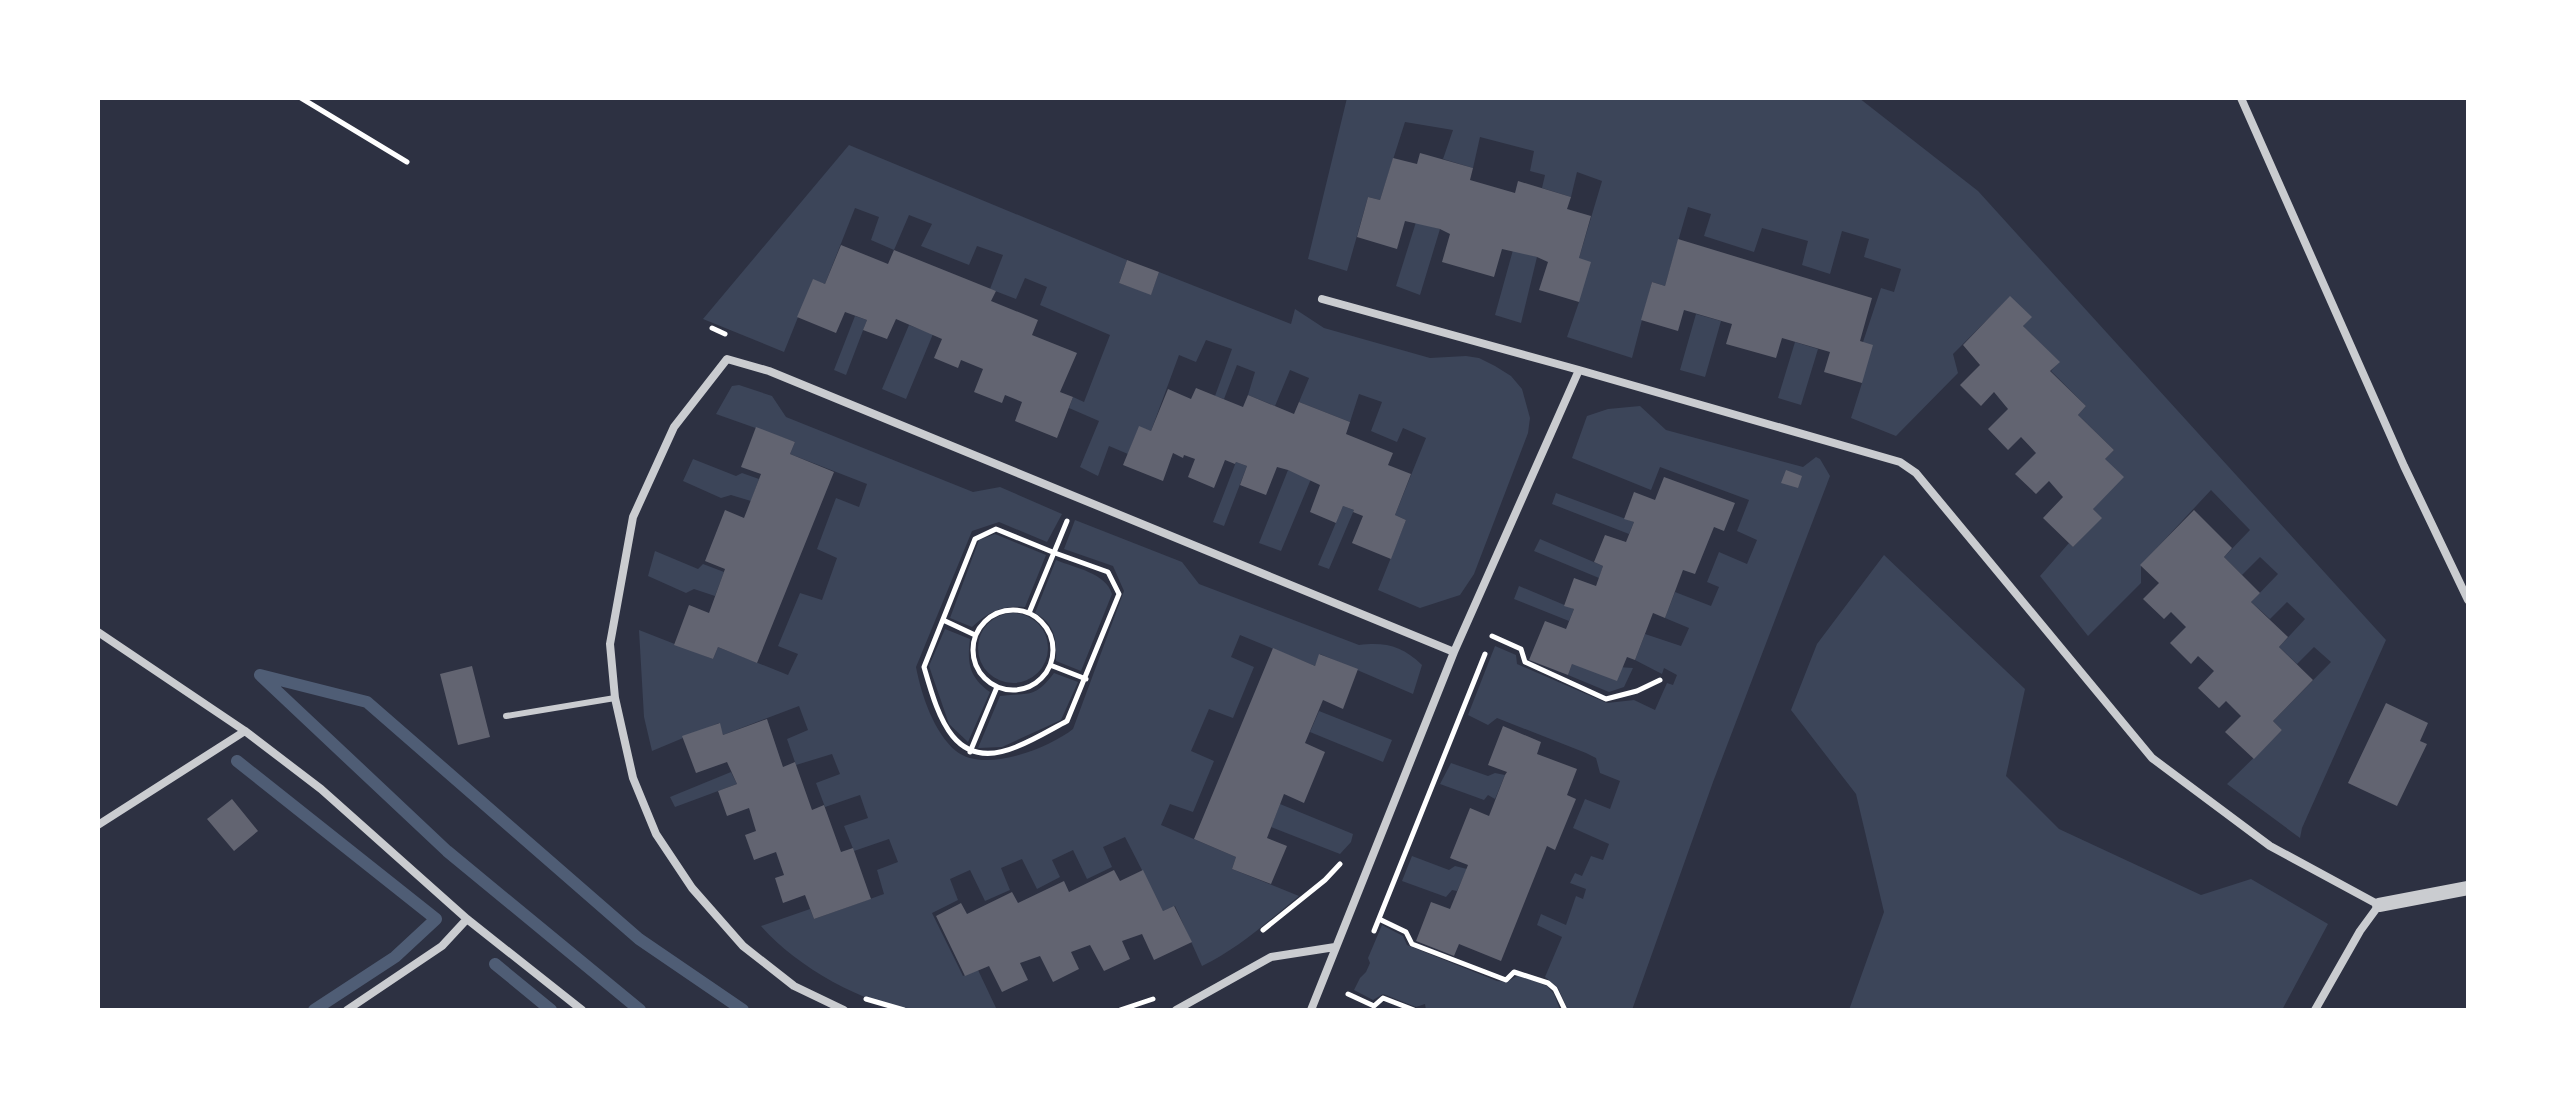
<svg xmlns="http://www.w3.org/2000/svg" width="2566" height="1108" font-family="Commissioner,sans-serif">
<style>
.green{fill:#3c4559}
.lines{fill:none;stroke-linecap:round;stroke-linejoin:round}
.stream{stroke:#4f5d75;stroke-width:12}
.building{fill:#626471}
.path{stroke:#fff;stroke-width:5}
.service{stroke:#caccd0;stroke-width:6}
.minor{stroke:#caccd0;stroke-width:8}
.tertiary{stroke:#caccd0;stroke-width:14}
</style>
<rect width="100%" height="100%" fill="#2d3142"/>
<path class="green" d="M1347,98H1859L1978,191L2386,640L2302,828L2300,838L2227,784L2282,730L2273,721L2331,662L2314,647L2297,664L2279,647L2305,619L2287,602L2270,619L2251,602L2278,574L2260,557L2242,575L2224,557L2250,530L2211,490L2141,565V583L2088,636L2040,576L2069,543L2073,547L2101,518L2093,509L2105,459L2114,450L2078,415L2086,406L2051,371L2059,362L2023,326L2031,317L2010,297L1953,354L1958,373L1896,436L1851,418L1862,383L1863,342L1881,288L1894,292L1901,269L1864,257L1869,239L1842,231L1830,274L1802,265L1808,241L1762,228L1754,252L1704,236L1711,214L1688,207L1665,286L1652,282L1632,358L1567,337L1579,302V258L1602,181L1577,172L1571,197L1542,188L1545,175L1530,171L1534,151L1480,137L1473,168L1443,159L1453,130L1405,122L1380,200L1368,197L1347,271L1308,259Z
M849,145L1127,260L1119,283L1151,294L1159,272L1291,324L1295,309L1324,328L1430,358L1466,356L1479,358L1495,366L1511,376L1522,389L1530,418L1528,433L1474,574L1460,595L1420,608L1378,590L1406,520L1395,515L1426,438L1403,428L1397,442L1371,431L1382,402L1359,394L1350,422L1299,402L1309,378L1290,370L1275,406L1248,395L1255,372L1237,365L1224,399L1215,396L1232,349L1206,340L1196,362L1179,355L1151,431L1139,427L1128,454L1109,446L1098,476L1080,467L1099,421L1069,408L1073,397L1084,402L1110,335L1040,305L1047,287L1025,278L1016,299L990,289L1003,255L977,246L969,265L921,246L932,224L909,215L894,250L871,240L879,217L855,208L825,284L813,280L784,352L703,319Z
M1416,222L1440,229L1420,295L1396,286Z
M1513,250L1537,257L1521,323L1495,315Z
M1696,314L1721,321L1705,377L1680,370Z
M855,316L867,320L846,375L834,370Z
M909,325L933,334L906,399L882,389Z
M1795,342L1818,349L1801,405L1778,398Z
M739,385L772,396L786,417L973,492L1000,487L1062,514L1047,542L999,522L972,531L916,667C921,694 934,733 956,751C984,774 1049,748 1073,729L1124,591L1113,566L1064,549L1075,520L1182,562L1199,584L1359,645C1386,642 1402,646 1422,665L1413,694L1320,654L1315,666L1240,635L1231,657L1254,667L1233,718L1209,709L1191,751L1214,761L1193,812L1170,804L1161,825L1236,857L1232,869L1299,896C1268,921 1238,949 1202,966L1175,906L1163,911L1125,837L1103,847L1112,867L1087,879L1073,850L1052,860L1060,877L1037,889L1022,859L1001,868L1010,890L985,901L970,870L950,879L958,900L932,913L963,976L978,970L997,1010C971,1010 943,1012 917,1010C864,1006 795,965 761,926L810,909L814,919L884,894L877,870L898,862L889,839L854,851L844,826L868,818L860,795L825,807L816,783L840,774L832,754L796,765L787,739L808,730L799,706L723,735L719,723L652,751L644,717L639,630L713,659L718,647L788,675L798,654L778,646L800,593L822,600L837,558L817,549L836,498L859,507L867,484L790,454L795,442L716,414L732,386Z
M1640,406L1666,430L1803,467L1816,457L1820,459L1830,476L1713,782L1632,1010H1568L1558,988L1545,977L1562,937L1537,925L1541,914L1566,925L1576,896L1583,899L1586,889L1570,883L1575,873L1582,876L1591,856L1603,860L1609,844L1573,828L1585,799L1610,809L1620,781L1600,773L1596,758L1586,753L1497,718L1488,725L1468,715L1495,646L1516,655L1517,664L1607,703L1634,700L1655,710L1667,683L1673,685L1677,675L1664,668L1662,674L1635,660L1645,634L1681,646L1689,628L1665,618L1675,592L1711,606L1719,587L1707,582L1719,552L1747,564L1757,540L1737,531L1749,500L1660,467L1651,490L1572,458L1587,416L1608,409Z
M693,459L736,476L742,473L759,479L751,501L731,495L721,498L683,481Z
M1236,462L1247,466L1224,526L1213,522Z
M1288,470L1311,479L1281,551L1259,543Z
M1556,493L1634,522L1629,534L1552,504Z
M1343,506L1354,510L1329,569L1318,565Z
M995,534L1046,555L1025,607C1002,605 989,611 972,627L950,618L979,540Z
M1540,539L1603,566L1599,578L1534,551Z
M655,551L698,569L703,564L724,572L715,596L694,589L686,593L648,576Z
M1884,555L2025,689L2006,776L2059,829L2201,895L2251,879L2328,924L2282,1010H1849L1884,912L1856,794L1791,710L1817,644Z
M1056,560C1075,568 1106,573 1112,594L1081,671L1056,661C1057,640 1055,624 1035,613Z
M1519,586L1574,609L1569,621L1514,599Z
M978 648a35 35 0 1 1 70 0a35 35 0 1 1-70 0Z
M945,629L970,639C967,663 969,677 990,692L968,742L949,724L929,666Z
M1572,664L1633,668L1624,687L1609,692L1568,675Z
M1054,673L1078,682L1061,720L1002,747L978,748L1000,696C1027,692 1034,700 1054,673Z
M1319,711L1392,740L1383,762L1310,732Z
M1451,763L1488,776L1495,773L1505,775L1495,799L1488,795L1484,800L1440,784Z
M731,772L737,784L675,807L670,797Z
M1280,804L1353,834L1351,842L1340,854L1271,827Z
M1412,856L1449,870L1455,866L1467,869L1457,891L1452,890L1446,897L1402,881Z
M1382,925L1403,936L1407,945L1497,981L1507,982L1519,975L1547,986L1554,994L1560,1010H1426L1425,1004L1416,1007L1383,994L1373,1000L1354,990L1360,978L1366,972L1370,963L1368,958Z"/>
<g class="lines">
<path class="stream" d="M260,675L367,702L639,939L743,1010
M262,677L447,851L640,1010
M237,761L436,919L395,957L314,1010
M495,964L551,1010"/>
</g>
<path class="building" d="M1420,153L1473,168L1470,180L1515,193L1518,181L1571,197L1567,209L1591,216L1579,258L1591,262L1579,302L1539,290L1548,262L1537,257L1502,249L1494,277L1442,262L1450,234L1440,229L1405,221L1397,249L1357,237L1368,197L1380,200L1393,158L1417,164Z
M1678,239L1872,298L1860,341L1873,345L1862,383L1824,372L1830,352L1782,338L1776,358L1726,344L1732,324L1684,310L1678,331L1641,320L1652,282L1665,286Z
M841,245L888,264L894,250L996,291L991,301L1038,320L1032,335L1077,353L1060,392L1073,397L1057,438L1015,421L1022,402L1005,395L1002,403L974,392L983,369L961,360L958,368L934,358L942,339L896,319L887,339L863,330L867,320L845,312L836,333L797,317L813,279L825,284Z
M1127,260L1159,272L1151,295L1119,283Z
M2010,296L2032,317L2023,326L2060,362L2050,371L2086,406L2078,415L2114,450L2105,459L2124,477L2093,509L2102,518L2073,547L2043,518L2063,497L2049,481L2036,494L2015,474L2036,453L2021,437L2008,450L1988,429L2008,409L1994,392L1981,406L1960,385L1980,365L1963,345Z
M1196,388L1243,407L1248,395L1294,414L1299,402L1350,422L1346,434L1393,453L1388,465L1411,474L1395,515L1406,520L1391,559L1352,543L1363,516L1353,512L1354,510L1343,506L1336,523L1310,512L1320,485L1288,470L1277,467L1266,495L1240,485L1247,466L1236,462L1235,464L1225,460L1214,488L1188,477L1195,459L1184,455L1183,458L1173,453L1163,481L1123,465L1139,426L1151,431L1168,389L1191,399Z
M756,427L795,442L790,454L834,472L757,663L718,647L713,659L674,645L689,605L709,613L725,569L705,561L725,510L744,518L761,474L741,467Z
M1786,470L1802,476L1798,488L1781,483Z
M1664,477L1735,503L1724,531L1714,527L1695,574L1683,570L1665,618L1653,613L1635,660L1627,657L1617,681L1572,664L1568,675L1529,660L1545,621L1566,629L1574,609L1564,606L1574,578L1596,586L1603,566L1594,562L1605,535L1626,542L1634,522L1624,519L1634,492L1655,500Z
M2194,510L2232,548L2224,557L2260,593L2251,602L2288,637L2279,647L2313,680L2273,721L2282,730L2254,759L2225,732L2241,716L2226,701L2219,708L2198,688L2214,671L2198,656L2191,664L2170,643L2186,627L2171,612L2164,619L2143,599L2159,583L2140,565Z
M1273,648L1315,666L1319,654L1358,669L1343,709L1323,700L1305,743L1325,752L1304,803L1284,794L1267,838L1287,846L1271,884L1232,869L1236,857L1194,839Z
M472,666L490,737L458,745L440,674Z
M2386,703L2428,723L2420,741L2427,744L2397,806L2348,783Z
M767,719L783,767L795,762L812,810L824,805L841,852L853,848L871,899L814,919L805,895L783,903L775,878L784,875L776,852L754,860L745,835L756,831L749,808L727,816L718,791L737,784L727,762L696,773L682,736L720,723L723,735Z
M1503,726L1541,742L1537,754L1577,769L1567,795L1576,799L1555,850L1547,846L1501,961L1459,944L1454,956L1416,941L1431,902L1450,909L1468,865L1450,858L1470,808L1489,816L1505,775L1507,772L1488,765Z
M232,799L258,831L234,851L207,819Z
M1114,870L1120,881L1143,870L1163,911L1174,906L1192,942L1154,960L1142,934L1122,941L1130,959L1104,971L1090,945L1071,952L1079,969L1053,982L1040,956L1020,963L1028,980L1002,992L989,966L965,976L936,916L961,903L967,914L1012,892L1018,903L1064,881L1069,892Z"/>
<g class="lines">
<path class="path" d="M301,98L407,162
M712,328L725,334
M996,529L1055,553L1108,572L1119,594L1067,721C1050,730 1034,740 1016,747C953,773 938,715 924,667L975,539Z
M973 650a40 40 0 1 1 80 0a40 40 0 1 1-80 0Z
M1029,613L1067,521
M943,620L975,635
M1492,636L1521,649L1525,662L1606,699L1637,691L1660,680
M1050,665L1086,679
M970,752L997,687
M1379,919L1406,932L1412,944L1506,980L1514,972L1548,983L1555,989L1565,1010
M1263,930L1325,880L1340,864
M1374,931L1485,654
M1348,994L1374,1006L1383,998L1414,1010
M866,999L904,1010
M1120,1010L1153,999"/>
<path class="service" d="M506,716L615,698"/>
<path class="minor" d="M2241,98L2404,466L2468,600
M1322,299L1579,370
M98,632L245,731L321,789L467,919L582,1010
M98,825L245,731
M347,1010L442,946L467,919
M844,1010L794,986L743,946L692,888L656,834L633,778L615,698L610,644L633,517L674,427L727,359L769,371L1454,652
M1176,1010L1271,957L1335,947
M1311,1010L1454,652L1579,370L1900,462L1916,473L2152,758L2270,846L2379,905L2360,931L2315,1010"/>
<path class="tertiary" d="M2379,905L2468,888"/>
</g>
<rect width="2566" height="1108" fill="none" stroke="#ffffff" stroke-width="200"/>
</svg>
